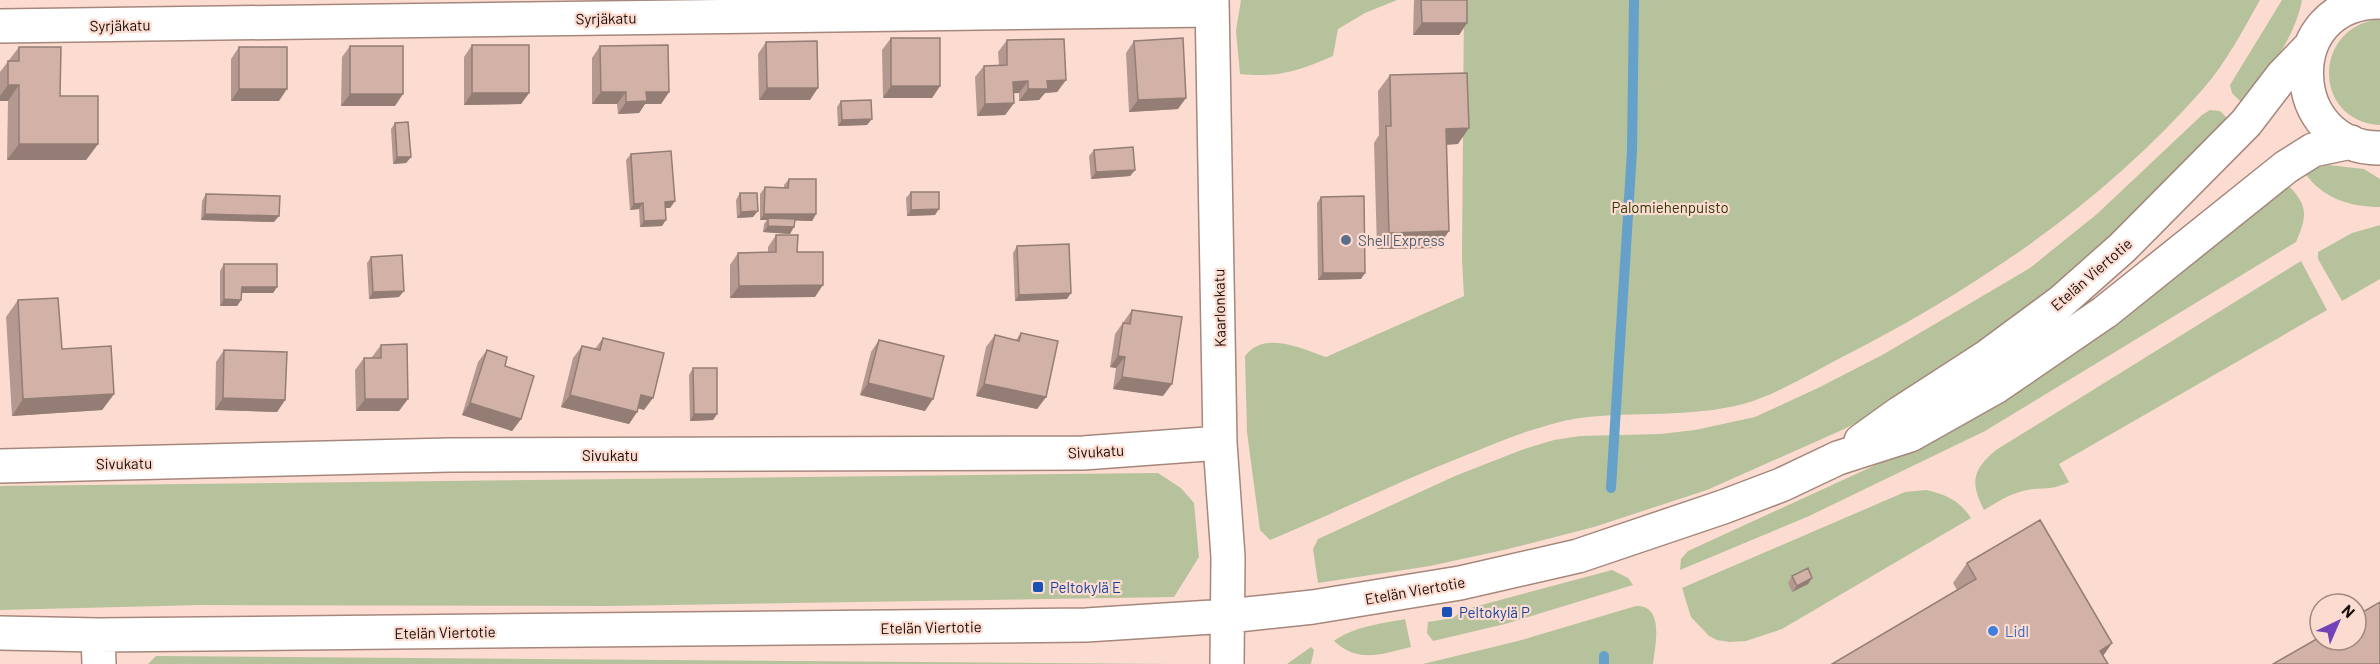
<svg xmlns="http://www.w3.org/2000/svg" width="2380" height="664" font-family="Barlow,sans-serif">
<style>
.green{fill:#b6c29c}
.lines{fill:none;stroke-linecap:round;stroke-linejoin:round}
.stream{stroke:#66a1ca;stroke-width:10}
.minor-casing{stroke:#a5877c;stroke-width:36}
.minor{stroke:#fff;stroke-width:33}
.wall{fill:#b59990}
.shaded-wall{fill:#937d75}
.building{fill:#d2b2a7;stroke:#937d75;stroke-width:1.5}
.service-dot{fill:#5c6f8a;stroke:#fcdcd0;stroke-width:2}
.transit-dot{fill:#1a4fb4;stroke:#fcdcd0;stroke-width:2}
.shop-dot{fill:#3f7fe0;stroke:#fcdcd0;stroke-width:2}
.labels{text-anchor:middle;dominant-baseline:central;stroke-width:4.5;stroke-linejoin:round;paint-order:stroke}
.street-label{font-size:15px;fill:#160c08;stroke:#fcdcd0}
.park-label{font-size:15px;fill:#2f3a0a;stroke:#fcdcd0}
.service-label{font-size:15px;fill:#4e5e75;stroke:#fcdcd0;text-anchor:start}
.transit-label{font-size:15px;fill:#164399;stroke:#fcdcd0;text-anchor:start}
.shop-label{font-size:15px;fill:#366cbe;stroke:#fcdcd0;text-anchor:start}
</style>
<rect width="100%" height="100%" fill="#fcdcd0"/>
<path class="green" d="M1241,0H1397L1365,13L1338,29L1333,56C1298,71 1278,78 1240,74L1236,31Z
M1464,0H2260C2243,30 2226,63 2203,89C2107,199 1983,284 1854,351C1822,367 1777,395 1743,404C1689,418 1635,411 1580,418C1563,420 1545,426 1529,431C1509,437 1489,446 1469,454C1402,480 1337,512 1270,540L1260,530L1247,432L1245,356C1265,330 1302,349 1326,357L1464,296L1462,260Z
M2282,0H2302C2295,38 2267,74 2243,104L2232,93L2230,85Z
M2380,19V125C2313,122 2311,27 2380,19Z
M2210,110L2220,111L2231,122L2049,296L1907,397L1842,430L1707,490L1594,527L1508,549L1430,566L1318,583L1313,549L1318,539L1455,476L1524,449L1554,440L1580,436L1660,434L1695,430L1755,417L1820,387L1884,354L2030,268L2097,214L2202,115Z
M2328,165L2364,169L2380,179V207C2350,207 2322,198 2305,173L2316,168Z
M2284,181C2307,203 2309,213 2296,242L1985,431L1807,517L1680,570L1681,559L1688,551L1891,458L1974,413Z
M2380,225V279L2342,301L2318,259V252L2352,233Z
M2301,261L2327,310L2059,464L2069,482C2049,492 2041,486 2023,491C2009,494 1996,503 1984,510C1970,483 1972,470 1996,450Z
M1158,473L1181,488L1194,503L1199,557L1174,597L609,606L201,605L0,610V486Z
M1926,490C1947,495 1959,500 1971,518L1782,629L1746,641L1730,642L1717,640L1709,636L1691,617L1682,588L1905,492Z
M1612,570L1628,578L1633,585L1505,624L1433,641L1427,633L1428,622L1453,618L1463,610Z
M1636,606C1665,605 1655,646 1653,664H1423L1518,641Z
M1405,619L1411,647C1381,654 1359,664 1334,641C1355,626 1380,624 1405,619Z
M1311,647L1314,650L1311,664H1287Z
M156,656L1172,664H1173H148Z"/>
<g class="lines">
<path class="stream" d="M1611,488L1632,151L1634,0
M1604,664V656"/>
<g class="minor-casing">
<path id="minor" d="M1212,0L1220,443L1228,557L1227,664
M2380,2C2278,2 2286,149 2380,148
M0,26L1212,10
M1861,441L1900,413L1988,356L2061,302L2122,248L2246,123L2282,76L2308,49
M0,466L449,455L1083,453L1220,443
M0,633L98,635L1086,625L1228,616L1313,607L1460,583L1578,556L1723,507L1781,485L1838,458L1910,435L1997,386L2105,312L2286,167L2313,150L2351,142
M98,635L99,664"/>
</g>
<use href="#minor" class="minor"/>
</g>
<path class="wall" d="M1414,0H1467V23L1459,35H1413Z
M891,38L940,86L932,98H883L882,50Z
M1007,40L1066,80L1057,92L1045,93L1039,100L1019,101V93H1013L1014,103L1005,115L977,116L975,77L984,66L999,65L998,52Z
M1134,41L1178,109L1129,112L1126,53Z
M766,42L810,100H759L758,54Z
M472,45L529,93L521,104L464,105V57Z
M350,46L395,106H341L342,57Z
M600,46L669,92L661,104H645L639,113L618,114L617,104H592V58Z
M19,47L60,96L98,144L86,160H7L8,101H0V72Z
M239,47L279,101H231V59Z
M1390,75L1458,144L1446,145L1449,231L1437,248L1377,249L1374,143L1379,135L1378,91Z
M841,101L867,125L838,126L837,107Z
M395,123L411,157L406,163L393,164L391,129Z
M1094,150L1135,170L1130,176L1091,179L1089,156Z
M631,154L675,201L670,208H665L662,226L640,227L639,209L630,210L626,160Z
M789,179L816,214L812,221L795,220L790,234L763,232L764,224L767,220H760V194L765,187L784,188V185Z
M911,192L935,215L907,216L906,198Z
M740,193L753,217L737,218L736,200Z
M206,194L274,222L201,220L202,201Z
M1321,197L1361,279L1318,280L1317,203Z
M776,235L797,252L815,297L730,298V265L738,253L768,252V247Z
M1017,246L1067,299L1015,301L1013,253Z
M371,257L399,297L369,299L367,263Z
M224,264L277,287L273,293H241V300L237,306H220V271Z
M18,300L62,349L114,394L102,410L12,416L6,317Z
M1132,310L1163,396L1113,389L1116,368L1110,367L1115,334Z
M1021,333L1046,397L1037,409L976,396L986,347L995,335L1016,340Z
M603,338L644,410L638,408L637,412L629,424L561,407L573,358L582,346L595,349Z
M879,340L925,411L860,395L871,352Z
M381,345L399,411H356L355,370L364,358H372V357Z
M224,350L285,400L277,412L215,410L216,362Z
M487,350L505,366L521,419L512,431L462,415L478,362Z
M693,368L717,414L713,420L690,421L689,375Z
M1967,563L2112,643L2103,656L1957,590L1953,583Z
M1792,576L1812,578L1808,584L1792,592L1788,583Z"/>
<path class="shaded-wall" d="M1422,23H1467L1459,35H1413Z
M1066,80L1057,92L1045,93L1039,100L1019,101L1028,89L1047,81Z
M1028,81L1019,93L1005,94L1013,82Z
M8,85H19L8,101H0V96Z
M891,86H940L932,98H883Z
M767,88H818L810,100H759Z
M239,89H287L279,101H231Z
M601,92H626L617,104H592Z
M646,92H669L661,104H645L639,113L618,114L626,102Z
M472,93H529L521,104L464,105Z
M350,94H403L395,106H341Z
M1186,98L1178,109L1129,112L1138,100Z
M1014,103L1005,115L977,116L985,104Z
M872,119L867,125L838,126L842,120Z
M1469,128L1458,144L1434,145L1446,129Z
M19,144H98L86,160H7Z
M397,157H411L406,163L393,164Z
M1135,170L1130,176L1091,179L1096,172Z
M675,201L670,208H660L665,202Z
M643,203L639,209L630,210L634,204Z
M939,209L935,215L907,216L911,210Z
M758,211L753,217L737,218L741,212Z
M205,214L279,216L274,222L201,220Z
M764,214H816L812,221L768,220V218L767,220H760Z
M666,220L662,226L640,227L644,221Z
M768,226L794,227L790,234L763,232Z
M1449,231L1437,248L1377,249L1389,233Z
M1323,273H1365L1361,279L1318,280Z
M823,285L815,297L730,298L739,286Z
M242,287H277L273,293H237Z
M404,291L399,297L369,299L373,292Z
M1071,293L1067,299L1015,301L1019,295Z
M224,299L241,300L237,306H220Z
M1118,356L1125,357L1116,368L1110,367Z
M1122,377L1172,384L1163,396L1113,389Z
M868,383L933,399L925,411L860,395Z
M984,384L1046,397L1037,409L976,396Z
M114,394L102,410L12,416L23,399Z
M570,395L637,412L629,424L561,407Z
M641,395L653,398L644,410L633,407Z
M223,398L285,400L277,412L215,410Z
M365,399H408L399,411H356Z
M470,403L521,419L512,431L462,415Z
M694,414H717L713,420L690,421Z
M1812,578L1808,584L1792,592L1797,586Z
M2112,643L2098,663L2100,651Z"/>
<path class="building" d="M1421,0H1467V23H1422Z
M891,38H940V86H891Z
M1183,38L1186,98L1138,100L1134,41Z
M1064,39L1066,80L1047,81L1048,89H1028V81L1013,82L1014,103L985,104L984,66L1007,65V40Z
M817,41L818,88H767L766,42Z
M472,45H529V93H472Z
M668,45L669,92H646L647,101L626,102V92H601L600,46Z
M350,46H403V94H350Z
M19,47H61L60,96H98V144H19V85H8V61H19Z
M239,47H287V89H239Z
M1467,73L1469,128L1446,129L1449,231L1389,233L1386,126H1391L1390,75Z
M871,100L872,119L842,120L841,101Z
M408,122L411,157H397L395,123Z
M1133,147L1135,170L1096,172L1094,150Z
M671,151L675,201L665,202L666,220L644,221L643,203L634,204L631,154Z
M789,179H816V214H764L765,187L788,188Z
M911,192H939V209L911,210Z
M740,193H757L758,211L741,212Z
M206,194L280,196L279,216L205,214Z
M1364,196L1365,273H1323L1321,197Z
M768,218L795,219L794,227L768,226Z
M776,235H798L797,252H823V285L739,286L738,253L776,252Z
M1069,244L1071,293L1019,295L1017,246Z
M402,255L404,291L373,292L371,257Z
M224,264H277V287H242L241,300L224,299Z
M58,298L62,349L111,346L114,394L23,399L18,300Z
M1132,310L1182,317L1172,384L1122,377L1125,357L1118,356L1123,323L1130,324Z
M1021,333L1058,341L1046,397L984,384L995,335L1019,341Z
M603,338L664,353L653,398L641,395L637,412L570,395L582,346L600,350Z
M879,340L944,356L933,399L868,383Z
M407,344L408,399H365L364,358H381V345Z
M224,350L287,352L285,400L223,398Z
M487,350L507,357L505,366L534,376L521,419L470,403Z
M693,368H717V414H694Z
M2040,520L2112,643L2100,651L2108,664H1832L1976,579L1967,563Z
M1808,568L1812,578L1797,586L1792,576Z
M2380,602V664H2273L2320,637V640H2356V616Z"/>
<circle class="service-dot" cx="1346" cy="240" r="6"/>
<g class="transit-dot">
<rect x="1032" y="581" width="12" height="12" rx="3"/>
<rect x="1441" y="606" width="12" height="12" rx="3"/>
</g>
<circle class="shop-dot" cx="1993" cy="631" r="6"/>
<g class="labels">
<g class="street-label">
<text transform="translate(606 18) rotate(-1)">Syrjäkatu</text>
<text transform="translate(120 25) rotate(-1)">Syrjäkatu</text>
<text transform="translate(2091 274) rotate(-41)">Etelän Viertotie</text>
<text transform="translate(1219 308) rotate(-91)">Kaarlonkatu</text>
<text transform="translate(1096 451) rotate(-3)">Sivukatu</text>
<text x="610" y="455">Sivukatu</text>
<text transform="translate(124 463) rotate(-1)">Sivukatu</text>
<text transform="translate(1415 590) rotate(-10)">Etelän Viertotie</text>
<text transform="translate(931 627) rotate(-1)">Etelän Viertotie</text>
<text transform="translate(445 632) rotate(-1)">Etelän Viertotie</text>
</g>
<g class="park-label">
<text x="1670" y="207">Palomiehenpuisto</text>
</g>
<g class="service-label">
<text x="1358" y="240">Shell Express</text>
</g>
<g class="transit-label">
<text x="1050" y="587">Peltokylä E</text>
<text x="1459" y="612">Peltokylä P</text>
</g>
<g class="shop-label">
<text x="2005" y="631">Lidl</text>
</g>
</g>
<g transform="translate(2338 622) rotate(44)"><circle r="28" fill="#fcdcd0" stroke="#a08980" stroke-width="1.5"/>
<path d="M0-4.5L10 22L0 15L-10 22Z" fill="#7341b8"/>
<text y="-9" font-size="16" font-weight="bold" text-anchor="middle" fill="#160c08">N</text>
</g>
</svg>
